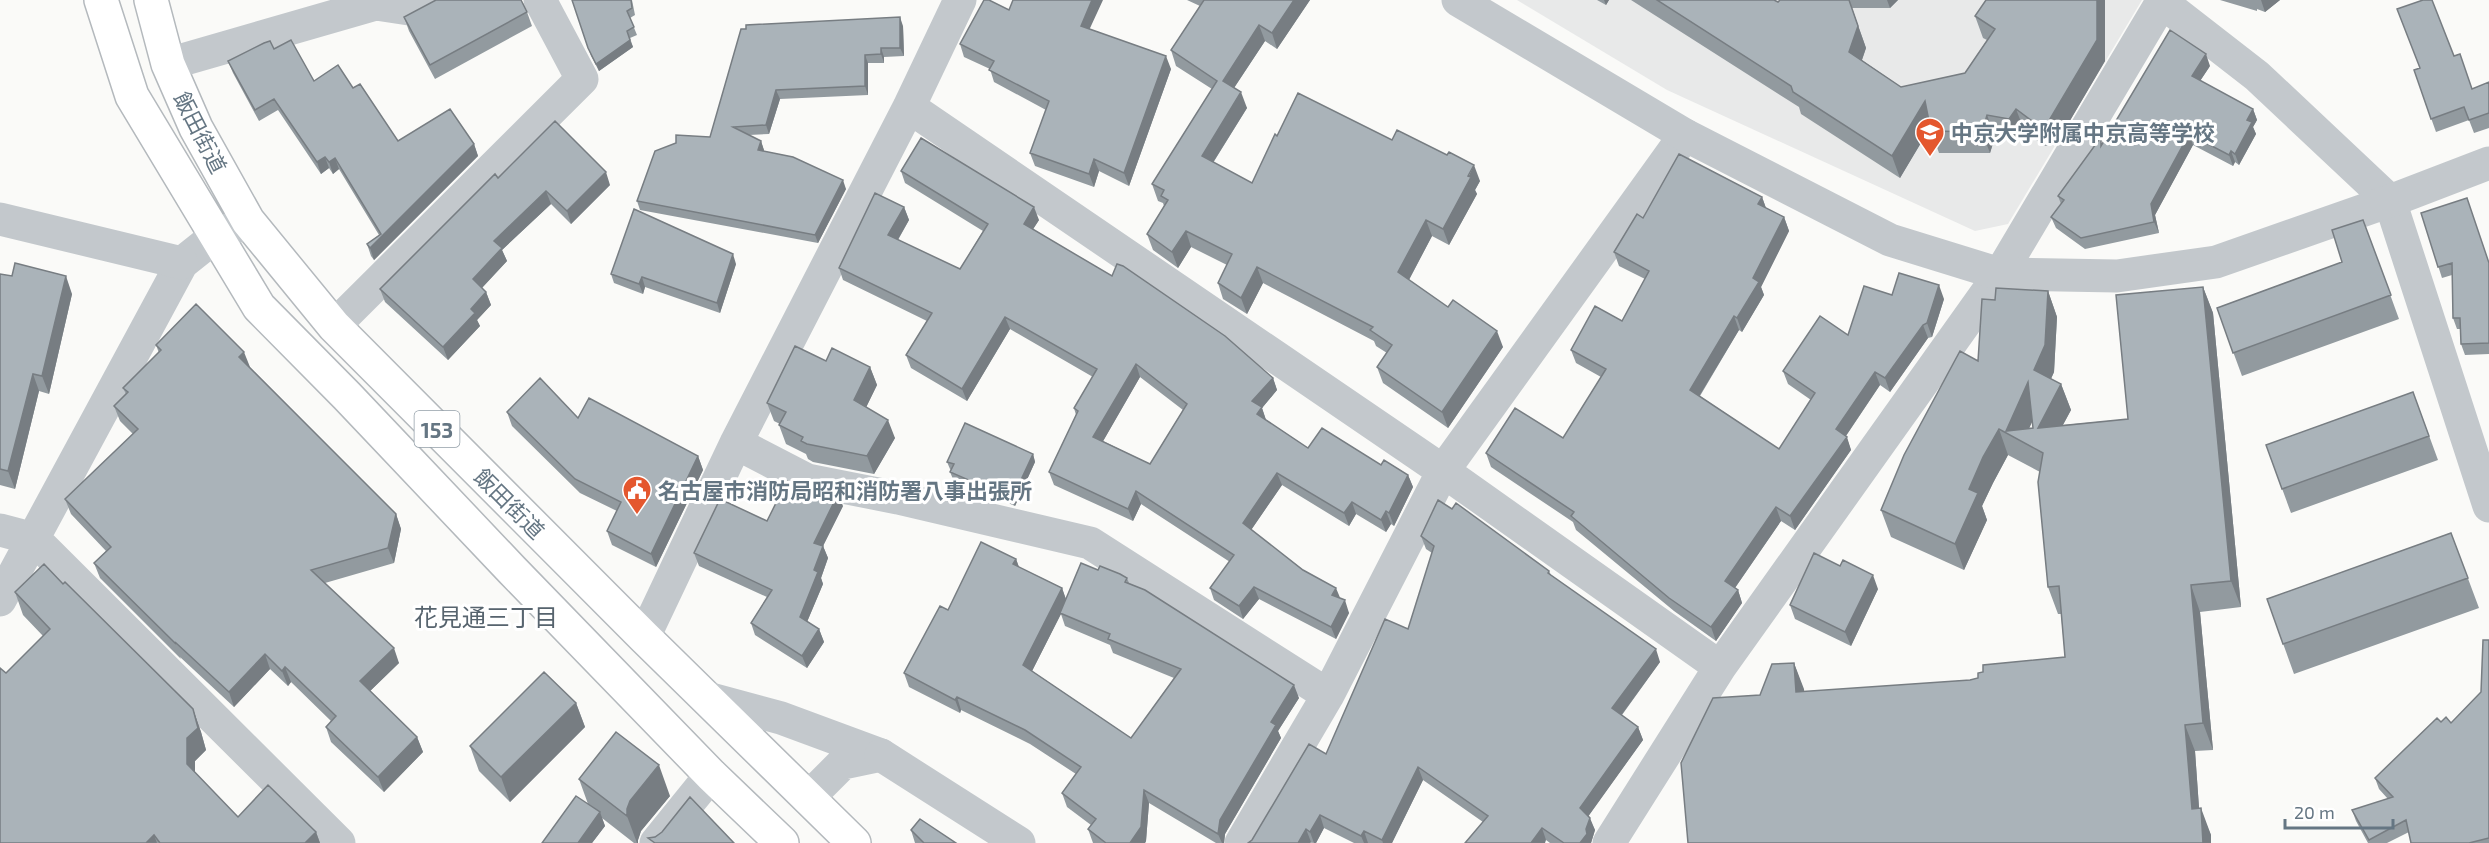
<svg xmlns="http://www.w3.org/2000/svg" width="2489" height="843" font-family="'Exo 2','Noto Sans JP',sans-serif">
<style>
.built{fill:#e8e9e9}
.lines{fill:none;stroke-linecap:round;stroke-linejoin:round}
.trunk-casing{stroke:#b4b9bd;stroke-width:36}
.minor{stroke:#c3c8cc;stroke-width:33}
.tertiary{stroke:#c3c8cc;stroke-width:33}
.trunk{stroke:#fff;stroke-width:33}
.wall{fill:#929a9f;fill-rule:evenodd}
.shaded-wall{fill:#777d82}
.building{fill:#aab3b9;stroke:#777d82;stroke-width:1.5;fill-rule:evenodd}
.labels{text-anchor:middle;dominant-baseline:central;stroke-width:6;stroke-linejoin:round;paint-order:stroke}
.shield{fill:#fff;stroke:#939fa8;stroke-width:1.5}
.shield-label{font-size:21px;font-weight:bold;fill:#657683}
.street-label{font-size:22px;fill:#657683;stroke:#fff}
.poi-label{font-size:22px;font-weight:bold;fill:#657683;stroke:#fff;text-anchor:start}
.neighbourhood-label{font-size:24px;fill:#57646e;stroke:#fff}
</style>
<rect width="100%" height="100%" fill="#fafaf8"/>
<path class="built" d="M1517,0H2142L2008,224L1975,231L1667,90Z"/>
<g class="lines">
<g class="trunk-casing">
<path id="trunk" d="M101,0L132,96L259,307L347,396L512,570L711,775L782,843
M151,0L168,64L196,128L248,221L334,326L644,637L854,843"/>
</g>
<path class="minor" d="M2163,3L2257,76L2390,201L2489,506
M168,64L376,4L409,9L430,0
M909,107L1443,471L1720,667
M334,326L582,79L540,0
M736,443L807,480L898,498L1090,543L1328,695
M0,530L34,539L339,843
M0,600L182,263L216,236L248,221
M644,637L736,443L909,107L960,0
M707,698L781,718L881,755
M808,798L843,763L881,755
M656,843L711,775
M1241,843L1328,695L1443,471L1685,135
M1609,843L1720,667L2000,274L2163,0"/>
<path class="tertiary" d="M1458,0L1685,135L1890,240L2000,274L2117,276L2216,262L2390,201L2489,163
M0,219L182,263
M881,755L1019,843"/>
<use href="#trunk" class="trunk"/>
</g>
<path class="wall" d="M572,0H632L635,15L630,18L637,35L630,38L633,47L599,71L591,56Z
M1187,0H1310L1277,49L1265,41L1234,88L1247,108L1213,163L1252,183L1277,136L1392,140L1480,181L1475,190L1477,194L1449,245L1432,236L1409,280L1503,347L1448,428L1383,383L1377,367L1387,353L1376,346L1374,341L1263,283L1247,314L1223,299L1218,283L1227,265L1191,247L1178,268L1153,250L1147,234L1164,206L1163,203L1158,201L1152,184L1212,89L1176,66L1171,50L1200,6Z
M1597,0H1609L1606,5Z
M1631,0H1774L1778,2L1780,0H1898L1890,8H1852L1866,48L1862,60L1901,87L1965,73L1987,40L1983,38L1975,16L2105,0V61L2055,146H2044L2024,130L2017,141L1995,137L1990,153H1939L1930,127L1900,178L1801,114L1799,107Z
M2220,0H2280L2265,12L2257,9V11Z
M523,3L527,12L532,26L435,79L409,31L404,17Z
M1009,10L1089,29L1171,69L1129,186L1099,171L1094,187L1035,166L1030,153L1046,110L994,82L990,69L964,57L960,44Z
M903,26L904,56L884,57V63H868V95L780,99L769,134L749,135L761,141L764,151L846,189L818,243L640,210L637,201L710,137L741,29Z
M274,49L314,81L353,88L398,141L474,144L478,156L374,260L371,256L367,244L379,235L339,169L333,174L329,168L321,174L278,110L259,121L233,73L228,61Z
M2454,56L2472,89L2489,82V128L2474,133L2469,120L2436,132L2414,70Z
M2210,66L2200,81L2253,109L2257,120L2253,127L2256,134L2239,165L2235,162L2233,166L2193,145L2155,215L2159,233L2085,249L2056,228L2051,217L2061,204L2058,196L2103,143Z
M901,171L1039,220L1033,229L1273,378L1277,390L1262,408L1266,420L1308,448L1381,465L1408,475L1413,487L1394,526L1391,524L1386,532L1356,514L1349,526L1282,485L1251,530L1340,598L1349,613L1336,639L1259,599L1243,619L1214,600L1210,588L1230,562L1141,504L1133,521L1054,485L1049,472L1076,415L1074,408L1093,377L1010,329L967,401L911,368L906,355L927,321L843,280L839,268L904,207L909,220L898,240L960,269L983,231L905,183ZM1140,377L1183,410L1150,464L1103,441Z
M498,178L610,185L571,224L551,204L502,250L507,261L482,288L486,292L491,305L477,320L480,326L448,360L385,302L380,289Z
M1762,197L1766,208L1784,217L1789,231L1761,287L1764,295L1742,332L1739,330L1700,396L1779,449L1811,400L1788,384L1783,371L1848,335L1892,295L1944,299L1932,337L1928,338L1890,392L1880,385L1846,436L1851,450L1795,530L1781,521L1735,588L1738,590L1742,603L1716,641L1674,611L1576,530L1573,522L1491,467L1486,453L1563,438L1601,377L1576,363L1571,350L1622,321L1645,279L1619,266L1614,252Z
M2421,213L2489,262V354L2465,355L2461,344V329H2457L2453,318L2452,275L2442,278Z
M2363,220L2399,319L2242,376L2217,308L2342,262Z
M736,264L720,313L645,287L643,294L614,283L611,274Z
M0,274L72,294L49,394L39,391L15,489L0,485Z
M2203,287L2213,313L2241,607L2200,612L2213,750L2195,751L2199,808L2211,835V843H1688L1760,695L1794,663L1804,692L1970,680L2065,657L2061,614H2058L2048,587L2040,472L2008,455L1993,483L1982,506L1987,520L1964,570L1891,537L1881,510L1978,361L1995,300L2048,291L2057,317L2054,372L2051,379L2061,384L2071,410L2063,425L2128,419ZM2032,421L2033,428H2029Z
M156,345L250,367L396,514L401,529L394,563L325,583L399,663L370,691L417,737L423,752L384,792L331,742L326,727L331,721L291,682L288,686L270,669L234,707L180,657L181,659L100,578L94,563L106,551L71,514L65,499L133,434L120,421L114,406L126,394L123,388L159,353Z
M826,361L870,367L877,385L866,407L895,438L874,474L813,462L808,459L806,454L786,444L779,425L780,424L774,421L767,403Z
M2413,392L2438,460L2291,513L2266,445Z
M507,412L698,456L703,470L656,567L612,545L607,531L617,511L580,493L512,426Z
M1033,454L1035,462L1015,506L953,479L950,472L951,470L950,469L947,462Z
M843,506L823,546L828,558L821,578L823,584L807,622L819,629L824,642L807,668L755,635L751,623L767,597L699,566L694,553L767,521Z
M1452,509L1549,571L1551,575L1660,662L1622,715L1638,727L1643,740L1588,816L1595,830L1591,843H1550L1546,840L1483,822L1423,780L1392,843H1354L1324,828L1316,843L1252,840L1326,754L1408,629L1432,553L1426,549L1421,536Z
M2451,533L2479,608L2294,674L2267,599Z
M1016,559L1019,567L1062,588L1066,600L1098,570L1127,578L1129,583L1299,698L1278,731L1281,738L1225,834L1224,843H1216L1149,803L1146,841L1145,843H1093L1088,829L1091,825L1067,807L1062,793L1076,774L1030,744L961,710L960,713L909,687L904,673L948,610ZM1061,614L1065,626L1110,645L1113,653L1174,678L1131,738L1032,671Z
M63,584L193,709L201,732L206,750L195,761V773L238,817L316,832L320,843H0L6,673L43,636L23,615L15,592Z
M1878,589L1851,646L1795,619L1790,605Z
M2489,640V843H2411L2409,832L2387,843H2368L2356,821L2352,810L2388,799L2379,789L2375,778L2451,723L2481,692Z
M576,703L585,727L510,802L479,771L470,746Z
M579,779L670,796L641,831L638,840V843H634L602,818L605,826L592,843H542L588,804Z
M911,830L956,843H915Z"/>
<path class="shaded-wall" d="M1092,0H1103L1085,39L1081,26Z
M1294,0H1310L1277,49L1272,33Z
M1604,0H1609L1606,5Z
M1849,0L1866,48L1857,74L1849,52Z
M1887,0H1898L1890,8Z
M2097,0H2105V61L2055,146L2047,124Z
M2261,0H2280L2265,12Z
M900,17L903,26L904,56L900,48Z
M1259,25L1265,41L1228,97L1223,81Z
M630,40L633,47L599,71L596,64Z
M881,48L884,57V63L881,54Z
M2206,54L2210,66L2196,87L2192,76Z
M865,55L868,63V95L865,86Z
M1166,56L1171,69L1129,186L1124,173Z
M776,90L780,99L769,134L766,125Z
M1241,92L1247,108L1207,172L1202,156Z
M1925,101L1933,123L1900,178L1892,156Z
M2016,109L2024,130L2017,141L2009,119Z
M2253,109L2257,120L2253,127L2256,134L2239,165L2235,154L2247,120Z
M1987,115L1995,137L1990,153L1982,132Z
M2189,134L2193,145L2155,215L2159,233L2154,222L2151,204Z
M761,141L764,150L761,158L758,150Z
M474,144L478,156L374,260L370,248Z
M2231,151L2235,162L2233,166L2229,155Z
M325,157L329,168L321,174L317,162Z
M335,158L339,169L333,174L329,162Z
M1094,159L1099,171L1094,187L1089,174Z
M1474,165L1480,181L1475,190L1477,194L1449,245L1443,229Z
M606,172L610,185L571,224L567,211Z
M843,180L846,189L818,243L815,235Z
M546,191L551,204L502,250L507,261L478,292L473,279L494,241Z
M1762,197L1767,211L1758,204Z
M904,207L909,220L893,248L888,235Z
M1034,207L1039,220L1028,237L1024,224Z
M1784,217L1789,231L1761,287L1764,295L1742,332L1737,318L1753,278Z
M1426,220L1432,236L1404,289L1398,272Z
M1186,231L1191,247L1178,268L1172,252Z
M733,254L736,264L720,313L717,303Z
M1257,267L1263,283L1247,314L1241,298Z
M66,276L72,294L49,394L42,376Z
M642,277L645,287L643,294L639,284Z
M1939,285L1944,299L1932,337L1927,323Z
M2203,287L2213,313L2241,607L2231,581Z
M2048,291L2057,317L2054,372L2043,396L2034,370Z
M486,292L491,305L477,320L480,326L448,360L443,347L471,309Z
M1734,316L1739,330L1695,403L1690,390Z
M1005,317L1010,329L967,401L962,389Z
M1923,325L1928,338L1890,392L1885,378Z
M1497,331L1503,347L1448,428L1442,412Z
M244,352L250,367L245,372L239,357Z
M1136,364L1140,377L1098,450L1093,437Z
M870,367L877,385L861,418L854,400Z
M1875,372L1880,385L1841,443L1836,429Z
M33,374L39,391L15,489L8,471Z
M1273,378L1277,390L1262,408L1266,420L1262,426L1252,401Z
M2028,382L2038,409L2023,442L2006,431Z
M2061,384L2071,410L2047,454L2038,428Z
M888,420L895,438L874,474L867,456Z
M1999,429L2008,455L1993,483L1982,506L1987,520L1964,570L1955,544L1969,489L1983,457Z
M1847,437L1851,450L1795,530L1790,516Z
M1033,454L1035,462L1015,506L1012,499Z
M698,456L703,470L656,567L651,554Z
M1277,473L1282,485L1247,536L1243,523Z
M1408,475L1413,487L1394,526L1389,513Z
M1136,491L1141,504L1133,521L1128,509Z
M838,494L843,506L823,546L828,558L821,578L823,584L804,629L800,617L814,570V543Z
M1352,502L1356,514L1349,526L1344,513Z
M1776,507L1781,521L1730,595L1725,581Z
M1386,511L1391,524L1386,532L1381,520Z
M396,514L401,529L394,563L388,548Z
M1016,559L1021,573L1013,564Z
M1873,575L1878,589L1851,646L1845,632Z
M2191,585L2200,612L2213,750L2203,723Z
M1254,587L1259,599L1243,619L1239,606Z
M1062,588L1067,602L1028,679L1023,665Z
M1336,588L1341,600L1332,595Z
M1738,590L1742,603L1716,641L1711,627Z
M1345,600L1349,613L1336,639L1331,627Z
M819,629L824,642L807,668L802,656Z
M394,648L399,663L365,696L360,681Z
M1656,649L1660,662L1617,721L1612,708Z
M265,654L270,669L234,707L229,692Z
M1794,663L1804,689L1806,719L1796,692Z
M285,667L291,682L288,686L282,671Z
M1294,685L1299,698L1278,731L1281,738L1225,834L1224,843H1222L1218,834L1220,820L1271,722Z
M957,697L961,710L960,713L955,700Z
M576,703L585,727L510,802L501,777Z
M193,709L201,732L206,750L195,761V787L187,764V738Z
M2185,725L2195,751L2201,835L2192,809Z
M1638,727L1643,740L1585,821L1580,808Z
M417,737L423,752L384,792L378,777Z
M659,765L670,796L641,831L638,840V843H637L627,816V809L630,801Z
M1418,767L1423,780L1392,843H1383L1382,840Z
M1144,790L1149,803L1146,841L1145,843H1130Z
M2201,808L2211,835V843H2203Z
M600,812L605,826L592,843H578Z
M1320,815L1324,828L1316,843H1314L1310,832Z
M1590,818L1595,830L1591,843H1580Z
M1542,828L1546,840L1545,843H1531Z
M1306,829L1311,842L1310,843H1298Z
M1364,831L1368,843H1364L1361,836Z
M316,832L320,843H305Z
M154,835L157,843H146Z"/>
<path class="building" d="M436,0H521L527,12L430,65L404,17Z
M572,0H631L632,8L627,11L634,27L627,31L630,40L596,64L588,48Z
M984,0H989L1009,10L1013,0H1092L1081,26L1166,56L1124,173L1094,159L1089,174L1030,153L1049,101L989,70L994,61L960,44Z
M1204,0H1294L1272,33L1259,25L1223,81L1241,92L1202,156L1252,183L1275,134L1277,136L1298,93L1392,140L1397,130L1447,155L1449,152L1474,165L1468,176L1471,177L1443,229L1426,220L1398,272L1448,307L1453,300L1497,331L1442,412L1377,367L1392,345L1370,330L1373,327L1257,267L1241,298L1218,283L1232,254L1186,231L1172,252L1147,234L1168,200L1161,196L1164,190L1152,184L1217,81L1171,50Z
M1657,0H1774L1778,2L1780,0H1849L1858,26L1849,52L1901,87L1965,73L1995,29L1975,16L1986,0H2097V40L2047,124H2036L2016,109L2009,119L1987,115L1982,132L1931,131L1925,101L1892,156L1793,92L1791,86Z
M2423,0H2432L2454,56L2460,54L2472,89L2489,82V113L2469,120L2464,107L2431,119L2414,70L2420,68L2397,9Z
M900,17V48H881V54L865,55V86L776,90L766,125L733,127L761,141L758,150L793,157L843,180L815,235L637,201L655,151L676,143V135L710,137L741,29H746V25Z
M2170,30L2206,54L2192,76L2253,109L2247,120L2252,122L2235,154L2231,151L2229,155L2189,134L2151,204L2154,222L2081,238L2051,217L2064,200L2058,196L2101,137V146Z
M291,40L314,81L338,65L353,88L360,84L398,141L450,109L474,144L370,248L367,244L381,234L335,158L329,162L325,157L317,162L274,99L255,110L228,61L264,43L270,41L274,49Z
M555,121L606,172L567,211L546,191L494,241L502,248L473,279L486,292L471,309L475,313L443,347L380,289L495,174L498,178Z
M921,138L1034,207L1024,224L1112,276L1117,264L1123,266L1225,336L1273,378L1252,401L1262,407L1257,414L1308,448L1322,428L1381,465L1384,460L1408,475L1389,513L1386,511L1381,520L1352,502L1344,513L1277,473L1243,523L1303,570L1336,588L1332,595L1345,600L1331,627L1254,587L1239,606L1210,588L1234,555L1136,491L1128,509L1049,472L1078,411L1074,408L1097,369L1005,317L962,389L906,355L932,313L839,268L875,193L904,207L888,235L960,269L988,224L901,171ZM1136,364L1187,404L1150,464L1093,437Z
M1679,154L1762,197L1758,204L1784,217L1753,278L1759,282L1737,318L1734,316L1690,390L1779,449L1815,393L1783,371L1820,316L1848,335L1864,286L1892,295L1899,273L1939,285L1927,323L1923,325L1885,378L1875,372L1836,429L1847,437L1790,516L1776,507L1725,581L1738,590L1711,627L1669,598L1571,516L1574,512L1486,453L1515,408L1563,438L1606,369L1571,350L1595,306L1622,321L1649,271L1614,252L1637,214L1643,218Z
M2467,198L2489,263V343L2461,344L2460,318H2453L2452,263L2438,267L2421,213Z
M634,209L733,254L717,303L642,277L639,284L611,274Z
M2363,220L2391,295L2233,353L2217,308L2342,262L2332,230Z
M15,263L66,276L42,376L33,374L8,471L0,469V274L12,276Z
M2203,287L2231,581L2191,585L2203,723L2185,725L2192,809L2201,808L2203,843H1688L1681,763L1713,698L1760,695L1772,664L1794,663L1796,692L1970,680L1978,678V673L1983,672V665L2065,657L2059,586L2048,587L2038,482L2043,453L1999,429L1983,457L1969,489L1978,493L1955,544L1881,510L1904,455L1960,351L1978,361L1982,299L1995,300L1996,288L2048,291L2045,345L2034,370L2061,384L2038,428L2128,419L2116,295ZM2028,382L2033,428L2006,431Z
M196,304L244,352L239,357L396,514L388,548L311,570L394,648L360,681L417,737L378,777L326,727L336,716L285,667L282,671L265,654L229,692L175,642L176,644L94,563L111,547L65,499L138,429L114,406L128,392L123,388L161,350L156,345Z
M795,346L826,361L832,348L870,367L854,400L888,420L867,456L807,444L801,441L803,437L779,425L786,412L767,403Z
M540,378L578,418L589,398L698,456L651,554L607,531L621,502L575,479L507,412Z
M2413,392L2429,436L2282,489L2266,445Z
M965,423L1033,454L1012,499L950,472L954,464L947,462Z
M787,481L799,486L838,494L814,543L823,546L814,570L818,572L800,617L819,629L802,656L751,623L772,590L694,553L720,499L767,521Z
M1438,500L1452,509L1456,503L1549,571L1548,573L1656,649L1612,708L1638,727L1580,808L1590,818L1586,829L1587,834L1580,843H1564L1542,828L1531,843H1465L1488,816L1418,767L1382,840L1364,831L1361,836L1320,815L1310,832L1306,829L1298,843H1248L1252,840L1309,744L1326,754L1385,619L1408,629L1434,546L1421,536Z
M2451,533L2468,578L2283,644L2267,599Z
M981,542L1016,559L1013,564L1062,588L1023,665L1131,738L1181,669L1108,639L1110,634L1060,613L1081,563L1098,570L1100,566L1120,574L1127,578L1125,582L1145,590L1294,685L1271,722L1276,725L1220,820L1218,834L1144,790L1141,827L1130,843H1106L1088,829L1096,819L1062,793L1081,767L1025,730L957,697L955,700L904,673L940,606L948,610Z
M1814,553L1840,566L1843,560L1873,575L1845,632L1790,605Z
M44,564L63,584L65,582L193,709L198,728L187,738V764L238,817L268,785L316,832L305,843H160L154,835L146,843H0V668L6,673L50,629L15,592Z
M2483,640H2489V838L2469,843H2411L2406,820L2369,840L2352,810L2393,797L2375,778L2437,718L2441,722L2446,717L2451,723L2481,692Z
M544,672L576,703L501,777L470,746Z
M616,732L659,765L630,801L627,809V816L579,779Z
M576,796L600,812L578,843H542Z
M690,797L734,843H655L648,838L655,837L662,832Z
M920,819L956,843H924L911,830Z"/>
<defs>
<g id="school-pin" transform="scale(1.5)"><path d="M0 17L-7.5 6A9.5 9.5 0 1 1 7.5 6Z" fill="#e4572e" stroke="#fff"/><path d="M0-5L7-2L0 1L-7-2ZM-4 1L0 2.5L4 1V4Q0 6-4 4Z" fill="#fff"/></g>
<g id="civic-pin" transform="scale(1.5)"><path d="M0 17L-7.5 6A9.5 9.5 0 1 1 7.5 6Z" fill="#e4572e" stroke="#fff"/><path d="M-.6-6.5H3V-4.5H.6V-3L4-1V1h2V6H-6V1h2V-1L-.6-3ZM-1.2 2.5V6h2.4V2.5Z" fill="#fff"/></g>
</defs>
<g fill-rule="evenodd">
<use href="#school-pin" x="1930" y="132"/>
<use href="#civic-pin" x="637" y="490"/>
</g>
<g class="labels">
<rect class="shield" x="414.5" y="411" width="45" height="36" rx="4.5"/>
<g class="shield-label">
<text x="437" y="429">153</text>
</g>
<g class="street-label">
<text transform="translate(201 132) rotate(63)">飯田街道</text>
<text transform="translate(510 503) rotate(45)">飯田街道</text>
</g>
<g class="poi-label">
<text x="1951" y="132">中京大学附属中京高等学校</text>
<text x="658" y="490">名古屋市消防局昭和消防署八事出張所</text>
</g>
<g class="neighbourhood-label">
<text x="486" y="616">花見通三丁目</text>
</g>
</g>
<path d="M2285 819v9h108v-9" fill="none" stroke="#657683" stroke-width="3"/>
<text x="2294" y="819" font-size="18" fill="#657683" stroke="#ffffff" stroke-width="4.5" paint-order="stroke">20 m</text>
</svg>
